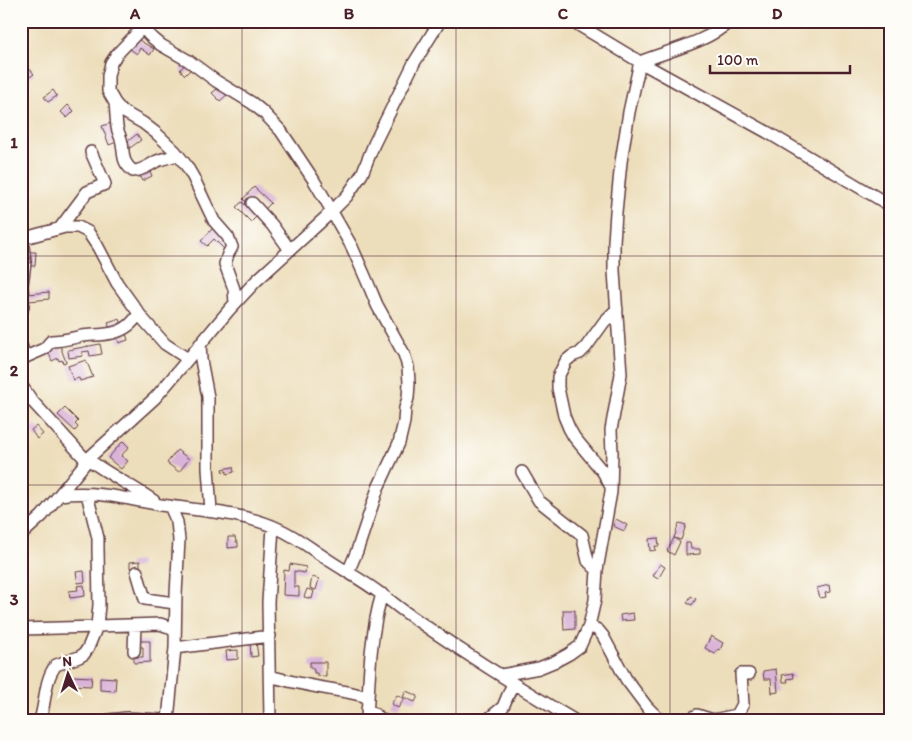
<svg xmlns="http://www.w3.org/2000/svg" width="912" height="741" font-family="Itim,sans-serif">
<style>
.building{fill:#d9b3d8}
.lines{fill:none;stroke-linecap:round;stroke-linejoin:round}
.minor-casing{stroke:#623c41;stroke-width:14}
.minor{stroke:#fff;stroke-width:11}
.grid{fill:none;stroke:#4a1f2b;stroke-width:1;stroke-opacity:0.55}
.neatline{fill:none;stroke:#4a1f2b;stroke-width:2}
.grid-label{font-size:16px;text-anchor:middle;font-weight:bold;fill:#4a1f2b}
</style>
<rect width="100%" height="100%" fill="#fdfcf7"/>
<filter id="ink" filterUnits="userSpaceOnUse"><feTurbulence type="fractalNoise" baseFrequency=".02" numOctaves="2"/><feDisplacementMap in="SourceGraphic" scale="10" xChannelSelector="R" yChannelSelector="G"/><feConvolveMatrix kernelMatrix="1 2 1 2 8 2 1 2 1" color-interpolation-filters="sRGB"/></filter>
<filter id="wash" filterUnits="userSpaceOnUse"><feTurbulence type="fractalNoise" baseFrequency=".0096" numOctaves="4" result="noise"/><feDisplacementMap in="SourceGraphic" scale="20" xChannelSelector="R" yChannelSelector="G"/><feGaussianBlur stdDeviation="1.12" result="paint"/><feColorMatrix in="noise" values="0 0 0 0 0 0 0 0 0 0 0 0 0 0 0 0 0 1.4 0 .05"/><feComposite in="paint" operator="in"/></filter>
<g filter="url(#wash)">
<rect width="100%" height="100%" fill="#eddebb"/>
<g id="blocks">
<path class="building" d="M137,39L154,49L150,55L140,48L137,54L130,49Z
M189,59L195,65L185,75L180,70Z
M25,63L34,74L27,79L21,72V66Z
M222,85L229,93L220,101L212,93Z
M53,90L57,96L48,102L44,97Z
M68,105L74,111L67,118L61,112Z
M115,122L122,125L125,133L120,135L122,140L109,145L102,126Z
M137,134L141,140L127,150L123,145Z
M150,171L152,176L142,181L139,175Z
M254,187L271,203L265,209L254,198L248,204L243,199Z
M242,202L250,210L253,207L259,214L251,222L236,207Z
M213,228L230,243L224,249L214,239L207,246L201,241Z
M28,252H36L35,266H27Z
M49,292V299L29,301L28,294Z
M120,319L122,325L110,329L108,323Z
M126,334L128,340L119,343L117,337Z
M59,343L66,362L63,363L62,360L59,361L58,358L52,361L47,348Z
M100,344L102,354L90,356L89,351L82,352L83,356L69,358L68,350Z
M86,360L93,377L80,381L79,378L73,380L68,366Z
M65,408L78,421L75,424L78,427L75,431L58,415Z
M36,426L43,434L37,439L31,430Z
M123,441L129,447L121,456L128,461L121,469L108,458Z
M177,450L189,459L179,472L167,463Z
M233,467L234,472L227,474V471L223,472L222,469Z
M616,519L627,525L624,531L613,526Z
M679,523L686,525L681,540L674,538Z
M228,537H235L236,542H238V547L228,548Z
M658,538L659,546H655L656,550L650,551L649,539Z
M674,538L680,542L674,555L667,551Z
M686,543H690L691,549H700V554L686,555Z
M140,561V567L130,568V562Z
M290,564L306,567L305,573L294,571V587H299V596L283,595L284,570L289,571Z
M660,564L665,567L658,579L653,576Z
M84,571L85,582L78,583L76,572Z
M312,577L319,579L316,590L310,588Z
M84,585L85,596L70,598L69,591L78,590L77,586Z
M829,585L830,592L825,593L826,597L820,598L817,588Z
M307,589L314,591L312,599L304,597Z
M691,596L696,599L692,605L687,603Z
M563,610H575V629L564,630Z
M633,613L634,620L621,621L620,615Z
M255,634L258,656L251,657L250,643Z
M711,636L723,643L720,650L718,649L715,654L705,648Z
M136,641H150V662L134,663V657H143V647H136Z
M238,650V659L227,660L226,651Z
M310,662H326V677L317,676V673H314V670H313V668H310Z
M776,669L778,692L772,693L771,679H764L763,671Z
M793,673L794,678L787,679L788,682H783L782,675Z
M71,676L92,677L91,686L70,685Z
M100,677L116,678L115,691L100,690Z
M406,691L418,696L415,702L403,697Z
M397,695L404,699L398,708L391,704Z
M543,714L554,720H540Z
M301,716V720H286V717Z"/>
</g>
</g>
<g filter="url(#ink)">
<use href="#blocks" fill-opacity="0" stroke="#623c41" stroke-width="1"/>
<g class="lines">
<g class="minor-casing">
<path id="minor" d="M137,21L149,35L161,45L189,61L216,81L252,103L264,113L281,131L313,179L332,211
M572,21L640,62L767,132L891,206
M142,28L117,54L111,63L108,76V91L115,103L122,111L143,123L156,133L175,151L186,165L193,177L214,221L228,237L232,247L228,254L225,264L234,289L235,303
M115,103C116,111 116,119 117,127C118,133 121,137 122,143C124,156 122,162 133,171C142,171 149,165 157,161C164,158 171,157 178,155
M252,203L272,225L290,250
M332,212L352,247L367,281L377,305L404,354L408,367L409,383L408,398L405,408L404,422L399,443L378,488L357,551L348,572
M60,228L87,192L105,184L91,152
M21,239L65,227H78L88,232L98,247L117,283L143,319L165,344L188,359
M21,313L23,306L22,285L25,262L22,239
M200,344L201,360L208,397V468L211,511
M21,345L25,358
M21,359L44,349L51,341C62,341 72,338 82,336C98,334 115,336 128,326C132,323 136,318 139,314
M21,385L33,402L87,461
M88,459C109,475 133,486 154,501
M522,472L539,501L582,535L588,561L597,570
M610,485L603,472L574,437L569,428L564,416L558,388V377L566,361L572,356L580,353L586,347L604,322L617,309
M60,495C93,490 129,499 161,505C201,511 242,512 279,529C297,537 311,549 327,559C345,571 364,581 381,594C390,600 399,608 408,614C462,652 518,687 574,720
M21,535L42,516L91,456L155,398L168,383L229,310L256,281L326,217L347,196L362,174L374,144L414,63L440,21
M137,572L145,599L175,603
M97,626L160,624L169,627L175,632
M589,626L598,630L603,636L626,679L647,707L660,720
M21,629L97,627
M175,648L270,636
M134,651L135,625
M501,675L539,668L556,661L569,654L580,646L589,626L595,600L597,570L611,492L612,453L611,430L621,374L614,271V242L616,212L621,162L629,112L640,62C670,50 706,43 730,21
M270,676C293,683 317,687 341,691C350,692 359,695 368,697
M367,709L383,720
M40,720C46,702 44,680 56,665L79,657L84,654L88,648L97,626L99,605L98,549V538L87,494
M109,720L127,718L161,720
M168,720L175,648L176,594L179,540L177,522L170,506
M270,720L268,602L273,527
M367,720C369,680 370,633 382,594
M487,720L503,707L513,683
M688,720L697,715L713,720
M713,720L737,715L743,704L741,674H749"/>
</g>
<use href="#minor" class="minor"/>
</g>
</g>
<path class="grid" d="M242,21V720M456,21V720M670,21V720M21,256H891M21,485H891"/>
<rect width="912" height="741" fill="none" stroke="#fdfcf7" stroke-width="55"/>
<g transform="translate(68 674) rotate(356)" stroke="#fdfcf7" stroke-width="4" paint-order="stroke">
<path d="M0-4L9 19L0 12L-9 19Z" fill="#4a1f2b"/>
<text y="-8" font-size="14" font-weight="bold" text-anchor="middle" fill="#4a1f2b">N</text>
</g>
<path d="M710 65v8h140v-8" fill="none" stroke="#4a1f2b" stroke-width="2.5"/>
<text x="717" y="65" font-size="15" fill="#4a1f2b" stroke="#fdfcf7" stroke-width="4" paint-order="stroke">100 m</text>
<rect x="28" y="28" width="856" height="686" class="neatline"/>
<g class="grid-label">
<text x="135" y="19">A</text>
<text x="349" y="19">B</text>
<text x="563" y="19">C</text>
<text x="777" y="19">D</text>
<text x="14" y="148">1</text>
<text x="14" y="376">2</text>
<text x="14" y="605">3</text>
</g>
</svg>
